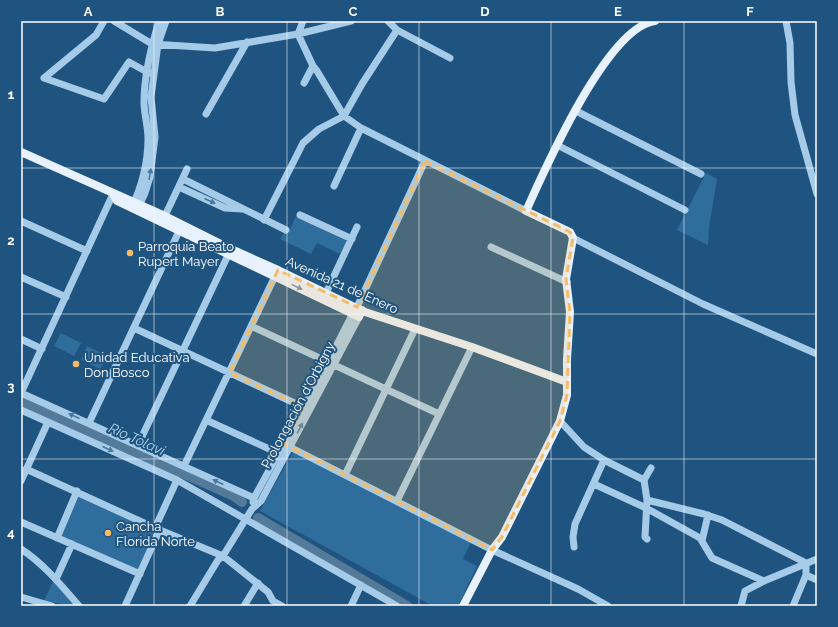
<svg xmlns="http://www.w3.org/2000/svg" width="838" height="627" font-family="Raleway,sans-serif">
<style>
.green{fill:#2f6d9c}
.lines{fill:none;stroke-linecap:round;stroke-linejoin:round}
.river{stroke:#547a9a;stroke-width:10}
.minor{stroke:#a5cbe8;stroke-width:7}
.major{stroke:#e7f2fe;stroke-width:8}
.oneway{fill:#48789f}
.oneway2{fill:#7093b2}
.marked{fill:#f6bc65;fill-opacity:0.2;stroke:#f6bc65;stroke-width:3;stroke-dasharray:8 5;stroke-linejoin:round}
.grid{fill:none;stroke:#fff;stroke-width:1;stroke-opacity:0.55}
.poi-dot{fill:#f6bc65;stroke:#205480;stroke-width:1.5}
.labels{text-anchor:middle;dominant-baseline:central;stroke-width:4;stroke-linejoin:round;paint-order:stroke}
.poi-label{font-size:13px;fill:#fff;stroke:#205480;text-anchor:start}
.street-label{font-size:13px;fill:#fff;stroke:#205480}
.water-label{font-size:14px;font-style:italic;fill:#b0d4f0;stroke:#205480}
.neatline{fill:none;stroke:#fff;stroke-width:1.5}
.grid-label{font-size:13px;text-anchor:middle;font-weight:bold;fill:#fff}
</style>
<rect width="100%" height="100%" fill="#205480"/>
<path class="green" d="M706,173L717,179L709,227L708,245L677,230Z
M296,216L347,241L340,254L317,243L311,254L280,239L284,232L288,234Z
M61,333L81,343L74,356L54,346Z
M87,346L107,356L100,369L81,360Z
M293,452L471,542L463,559L477,566L458,606H433L260,511Z
M79,496L156,531L138,570L61,536Z
M53,581L74,606L44,601Z"/>
<g class="lines">
<path class="river" d="M21,402L234,496L242,502
M258,518L407,606"/>
<path class="minor" d="M114,21L152,44L215,48L298,34L351,21
M303,21L298,34L313,66L317,71L344,116L361,128L526,211
M388,21L397,30L450,58
M786,21L790,43L791,82L795,115L817,194
M44,78L104,99L129,62L147,72L151,73
M44,78L96,35L104,21
M304,83L313,66
M576,111L701,174
M206,114L247,42
M557,145L685,210
M183,179L286,230
M334,186L361,128
M179,187L225,208L242,209
M132,206C142,187 148,161 148,139C148,126 144,114 144,102C144,75 151,47 159,21
M138,208L145,193L150,177L155,137L151,97L158,44L166,21
M300,215L352,239
M163,220L187,169
M264,220L303,143L319,129L344,116L362,84L397,30
M21,221L87,251
M573,238L703,304L817,354
M491,247L567,282
M21,277L66,297
M326,293L357,227
M357,307L425,161
M251,326L439,414
M134,328L303,407
M21,339L42,349
M21,393L254,498
M21,393L113,194
M21,410L177,480L397,606
M206,420L278,453
M560,421L584,447L604,460L644,480
M89,423L181,227
M284,444L492,550L578,589L608,606
M138,445L231,249
M184,466L277,272
M26,469L155,528L223,556L268,592L273,601L282,606
M345,475L415,329
M21,481L48,422
M594,484L646,508L700,538L712,558L764,581
M647,500L704,514L722,520L806,563
M397,501L472,347
M253,502L254,498L328,362L353,313
M21,522L140,574
M155,528L177,480
M57,538L77,491
M647,539L645,537L647,500L644,480L651,468
M702,541L708,515
M574,547L573,537L575,524L604,460
M21,549C44,564 61,585 79,606
M806,575L817,580
M56,579L72,544
M21,597L52,606
M125,606L160,529
M190,606L218,560L223,556L252,509L261,501L359,317
M244,606L258,583
M351,606L361,585
M741,606L745,591L764,581L817,559
M793,606L806,575V563"/>
<path class="major" d="M21,152L165,216L231,249L278,270L365,312L472,347L567,382
M113,194L117,201L359,317L362,310
M463,606L492,550L502,537L560,421L567,395V359L570,312L566,279L573,238L570,232L526,211C545,169 607,27 655,21"/>
</g>
<defs><path id="oneway-solid" d="M-6-.8H1V-3.2L6.5 0L1 3.2V.8H-6Z"/></defs>
<g class="oneway">
<use href="#oneway-solid" transform="translate(150 174) rotate(-80)"/>
<use href="#oneway-solid" transform="translate(210 201) rotate(25)"/>
<use href="#oneway-solid" transform="translate(74 416) rotate(-156)"/>
<use href="#oneway-solid" transform="translate(300 428) rotate(-62)"/>
<use href="#oneway-solid" transform="translate(108 449) rotate(24)"/>
<use href="#oneway-solid" transform="translate(218 482) rotate(-155)"/>
</g>
<use class="oneway2" href="#oneway-solid" transform="translate(297 287) rotate(26)"/>
<path class="marked" d="M425,161L570,232L573,238L566,279L570,312L567,395L560,421L502,537L492,550L284,444L303,407L229,373L278,270L357,307Z"/>
<path class="grid" d="M154,21V606M287,21V606M419,21V606M551,21V606M684,21V606M21,168H817M21,314H817M21,459H817"/>
<g class="poi-dot">
<circle cx="130" cy="253" r="4"/>
<circle cx="76" cy="364" r="4"/>
<circle cx="108" cy="533" r="4"/>
</g>
<g class="labels">
<g class="poi-label">
<text x="138" y="246">Parroquia Beato<tspan x="138" dy="15">Rupert Mayer</tspan></text>
<text x="84" y="357">Unidad Educativa<tspan x="84" dy="15">Don Bosco</tspan></text>
<text x="116" y="526">Cancha<tspan x="116" dy="15">Florida Norte</tspan></text>
</g>
<g class="street-label">
<text transform="translate(342 285) rotate(24)">Avenida 21 de Enero</text>
<text transform="translate(298 405) rotate(-62)">Prolongación d'Orbigny</text>
</g>
<g class="water-label">
<text transform="translate(137 439) rotate(24)">Río Tolavi</text>
</g>
</g>
<rect width="838" height="627" fill="none" stroke="#205480" stroke-width="44"/>
<rect x="22" y="22" width="794" height="583" class="neatline"/>
<g class="grid-label">
<text x="88" y="16">A</text>
<text x="220" y="16">B</text>
<text x="353" y="16">C</text>
<text x="485" y="16">D</text>
<text x="618" y="16">E</text>
<text x="750" y="16">F</text>
<text x="11" y="99">1</text>
<text x="11" y="245">2</text>
<text x="11" y="391">3</text>
<text x="11" y="537">4</text>
</g>
</svg>
